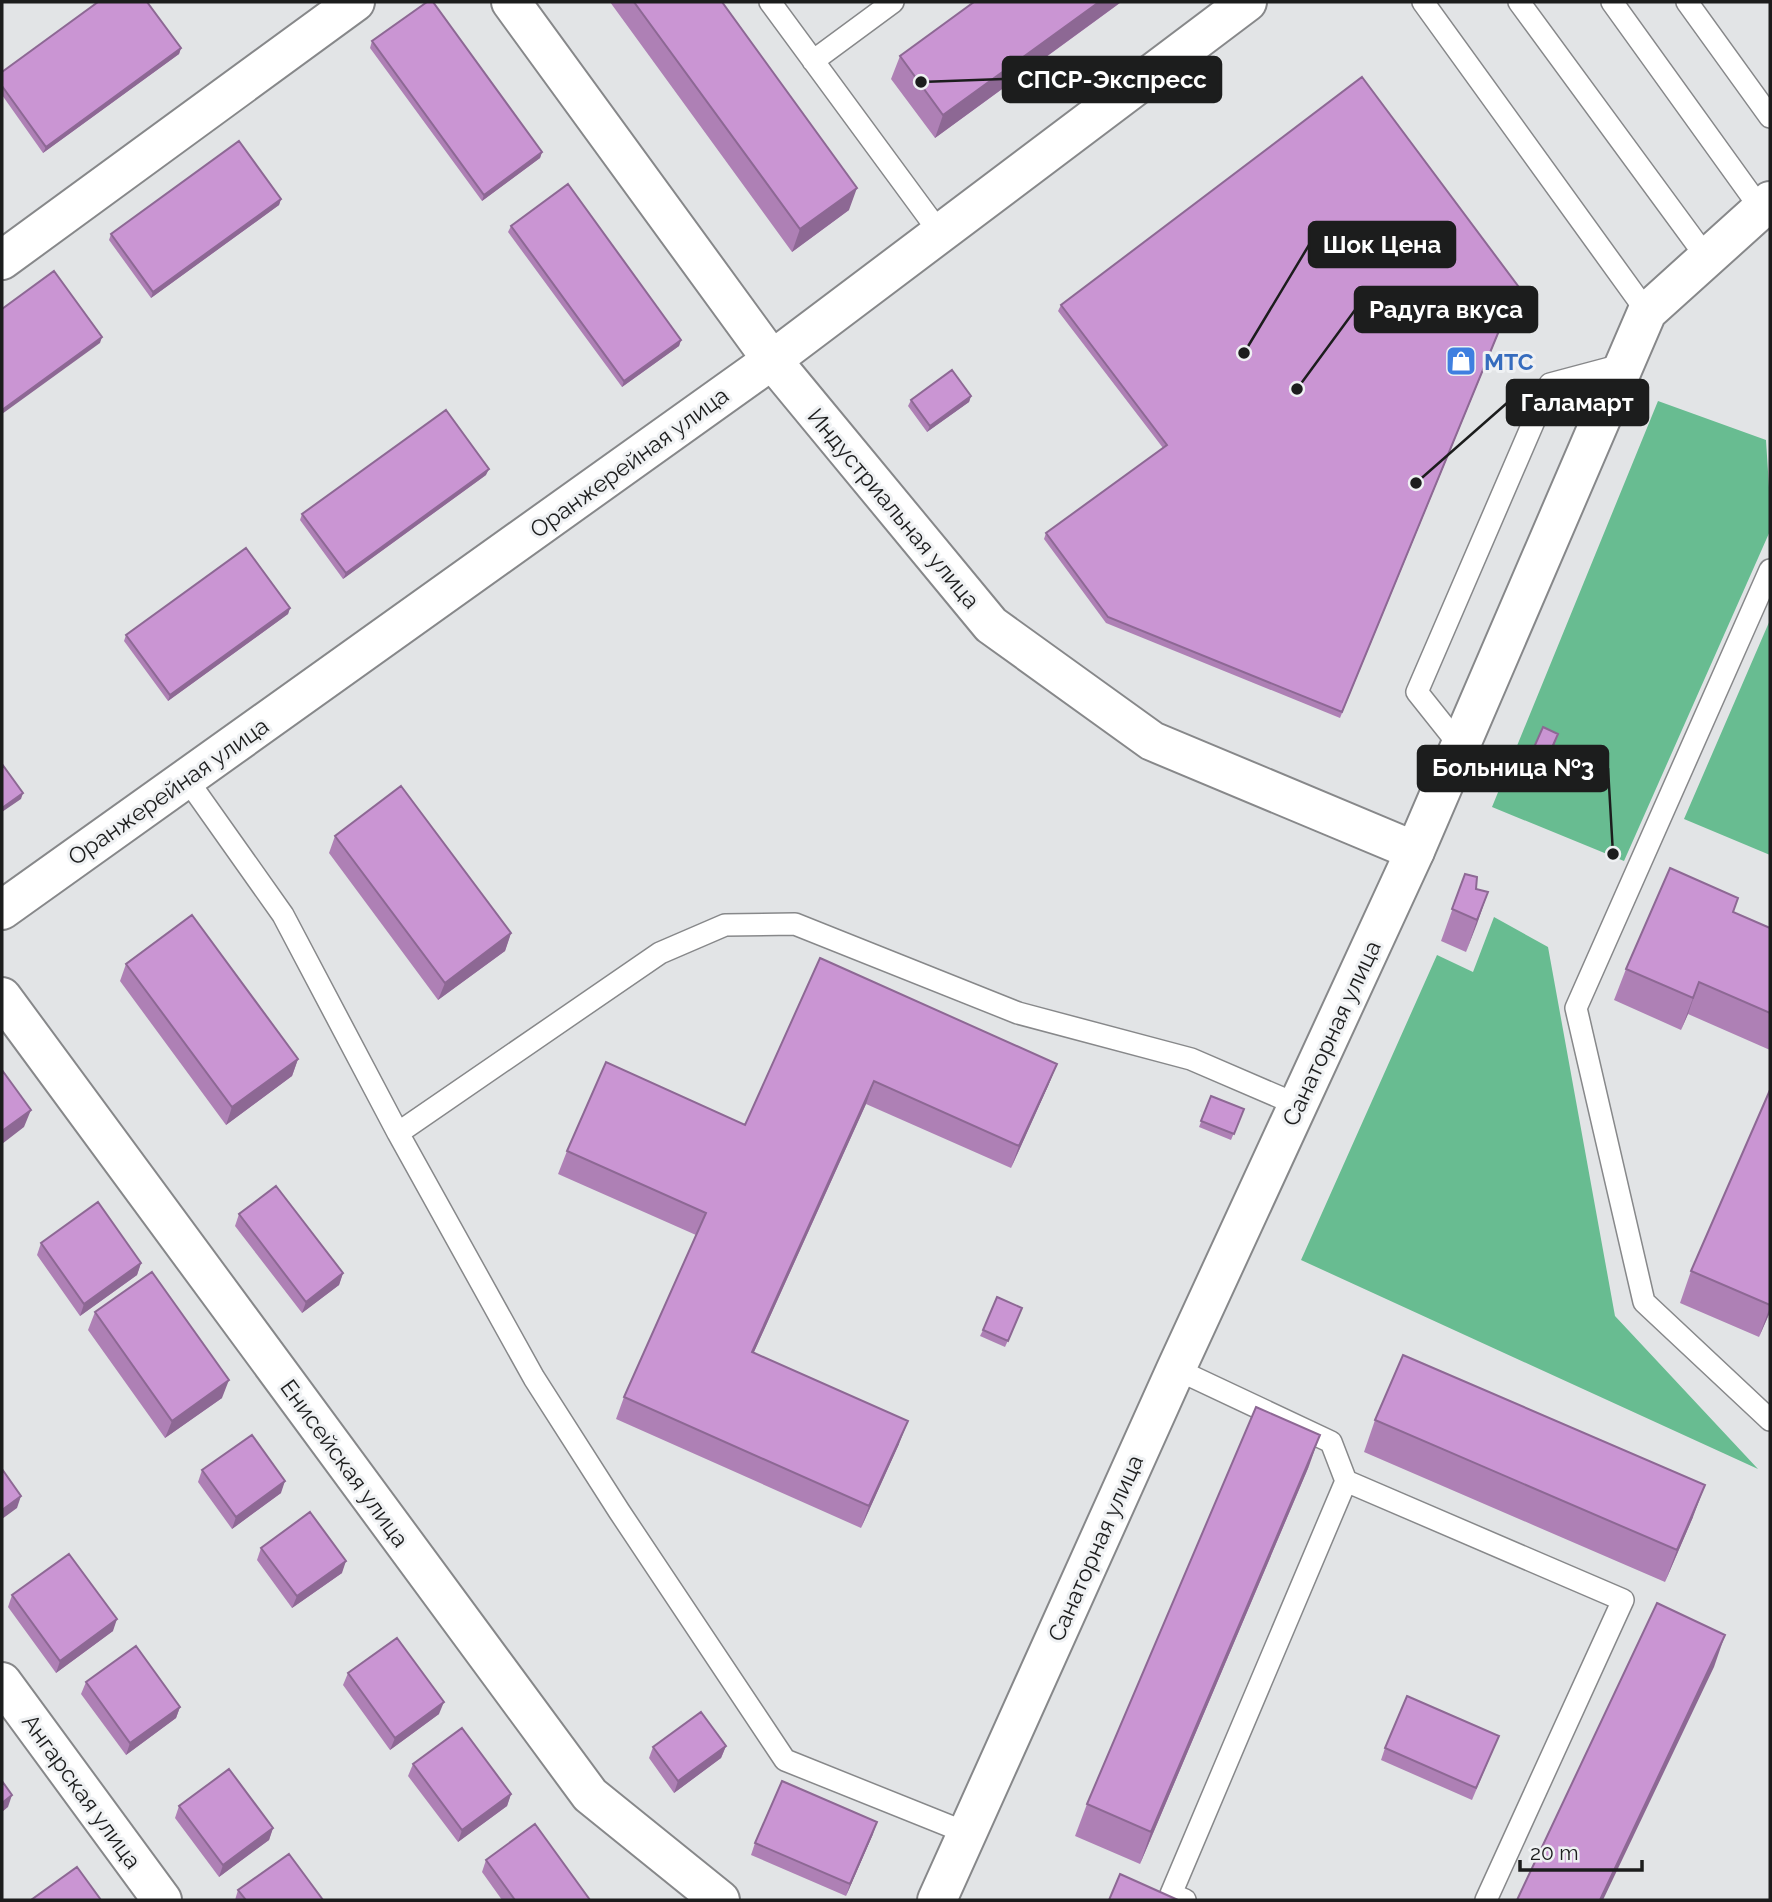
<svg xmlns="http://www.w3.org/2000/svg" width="1772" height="1902" font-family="Raleway,sans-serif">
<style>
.forest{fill:#68bc91}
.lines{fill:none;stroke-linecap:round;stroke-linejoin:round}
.lane-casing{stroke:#87888a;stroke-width:24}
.street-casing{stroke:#87888a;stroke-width:42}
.secondary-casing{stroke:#87888a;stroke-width:42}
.lane{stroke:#fff;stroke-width:21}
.street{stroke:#fff;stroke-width:38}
.secondary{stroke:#fff;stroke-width:38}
.wall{fill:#ae80b5}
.shaded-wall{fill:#8d6894}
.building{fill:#ca95d3;stroke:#8d6894;stroke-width:2}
.labels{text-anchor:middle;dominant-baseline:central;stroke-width:6;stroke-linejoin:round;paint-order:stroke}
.shop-label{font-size:23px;font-weight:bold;fill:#366cbe;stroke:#eff1f3;text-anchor:start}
.street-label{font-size:23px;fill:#1c1d1d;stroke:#eff1f3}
.leader{fill:none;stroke:#1c1d1d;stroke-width:2.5}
.callout-dot{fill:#1c1d1d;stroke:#eff1f3;stroke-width:2.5}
.callout{fill:#1c1d1d;stroke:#1c1d1d;stroke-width:2.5}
.callout-label{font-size:24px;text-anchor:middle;font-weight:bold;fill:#fff}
</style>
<rect width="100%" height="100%" fill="#e2e4e6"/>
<path class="forest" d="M1658,401L1766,440L1770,503V531L1624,861L1492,807Z
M1770,620V855L1684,819Z
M1494,917L1548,947L1615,1316L1758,1469L1301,1260L1437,955L1473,972Z"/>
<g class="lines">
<g class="lane-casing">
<path id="lane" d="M770,2L940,233
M1423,2L1647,312
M1519,2L1707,258
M1612,2L1761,209
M1687,2L1770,117
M813,61L893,2
M1770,570L1576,1008L1644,1302L1770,1420
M1460,746L1417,692L1550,384L1625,364
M186,778L283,915L398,1133
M1176,1369L1331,1442L1346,1481
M967,1833L785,1760L619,1511L534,1378L398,1133L660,953L725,925L795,924L1018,1013L1191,1059L1298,1105
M1185,1900L1171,1894L1346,1481L1623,1600L1486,1900"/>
</g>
<g class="street-casing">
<path id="street" d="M511,2L772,360L991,625L1152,741L1415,851
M2,260L355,2
M2,997L590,1795L720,1900
M2,1682L162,1900"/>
</g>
<g class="secondary-casing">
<path id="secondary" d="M2,910L772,360L1247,2
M937,1900L1176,1369L1415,851L1647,312L1770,201"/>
</g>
<use href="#lane" class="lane"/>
<use href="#street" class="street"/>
<use href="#secondary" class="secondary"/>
</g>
<path class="wall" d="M610,2H722L849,210L792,252Z
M1120,3L935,138L891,79L900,56Z
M372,41L542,152L540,158L482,201L370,48Z
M181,48L179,54L43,153L2,95V72Z
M281,199L279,205L151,298L109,240L111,234Z
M511,226L681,340L679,346L622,387L508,232Z
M1530,302L1527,308L1501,327L1340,718L1106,623L1044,539L1046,533L1163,448L1058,311L1061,305Z
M971,396L969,402L927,432L908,406L911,400Z
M486,475L343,579L300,520L302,514Z
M290,608L288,614L168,701L124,641L126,635Z
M1558,734L1547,766L1534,792L1519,786L1531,754Z
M335,836L511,933L505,951L438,1000L329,853Z
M1465,874L1476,889L1488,892L1466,952L1441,941Z
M1738,898L1733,912L1770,928V1050L1688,1014L1681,1030L1614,1000L1626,969Z
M820,958L1057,1064L1048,1086L1011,1168L866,1104L754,1352L899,1444L861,1528L616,1419L624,1397L696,1235L558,1174L567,1151L745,1125Z
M126,964L298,1059L292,1076L226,1125L120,981Z
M1770,1090V1312L1759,1337L1680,1303L1691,1271Z
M1211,1096L1244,1109L1231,1140L1199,1127Z
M239,1214L343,1273L339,1285L302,1313L235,1226Z
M41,1243L141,1263L137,1275L80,1316L37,1255Z
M95,1312L222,1398L165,1438L88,1330Z
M1020,1314L1005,1347L980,1336L983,1330Z
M1375,1420L1693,1517L1665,1582L1364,1452Z
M1309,1466L1140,1864L1075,1836L1087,1804Z
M202,1470L281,1493L232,1529L198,1482Z
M261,1548L342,1573L292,1608L257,1560Z
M12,1595L113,1631L56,1673L8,1607Z
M348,1673L439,1714L390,1750L343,1685Z
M86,1682L180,1707L176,1718L126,1755L81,1694Z
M1499,1736L1472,1800L1381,1760L1385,1748Z
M726,1746L721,1758L674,1793L649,1758L653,1747Z
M413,1764L511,1794L507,1806L458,1842L408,1776Z
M179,1806L273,1828L269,1840L219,1877L175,1818Z
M873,1834L846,1896L751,1855L755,1843Z
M486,1860L590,1900H502L482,1872Z
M238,1890L323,1900H235Z"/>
<path class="shaded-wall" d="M1099,2H1121L935,138L943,115Z
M181,48L179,54L43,153L46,147Z
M542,152L540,158L482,201L484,195Z
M857,188L849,210L792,252L800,229Z
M281,199L279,205L151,298L153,292Z
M1530,302L1527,308L1501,327L1340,718L1503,321Z
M102,337L100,343L2,414V410Z
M681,340L679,346L622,387L624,381Z
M971,396L969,402L927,432L930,426Z
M489,469L486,475L343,579L346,573Z
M290,608L288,614L168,701L170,695Z
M1558,734L1547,766L1534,792L1546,761Z
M23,793L21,799L2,812V808Z
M1488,892L1477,924L1466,952L1477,920Z
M511,933L505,951L438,1000L445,983Z
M1699,982L1688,1014L1681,1030Z
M298,1059L292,1076L226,1125L232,1107Z
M1057,1064L1048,1086L1011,1168L1019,1146Z
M874,1081L866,1104L744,1374L752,1352Z
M31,1110L24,1127L2,1144V1131Z
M141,1263L137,1275L80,1316L84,1304Z
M343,1273L339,1285L302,1313L306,1302Z
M1770,1307V1312L1759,1337Z
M229,1380L222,1398L165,1438L172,1421Z
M908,1421L899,1444L861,1528L869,1506Z
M1320,1435L1309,1466L1140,1864L1151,1832Z
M285,1481L281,1493L232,1529L236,1517Z
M1705,1485L1693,1517L1665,1582L1677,1550Z
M21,1496L17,1508L2,1519V1510Z
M346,1561L342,1573L292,1608L297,1596Z
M117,1619L113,1631L56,1673L60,1661Z
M1725,1635L1714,1667L1603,1900H1600Z
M444,1702L439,1714L390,1750L395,1738Z
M180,1707L176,1718L126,1755L130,1743Z
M726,1746L721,1758L674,1793L678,1781Z
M511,1794L507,1806L458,1842L462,1830Z
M12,1795L8,1807L2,1812V1803Z
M877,1822L873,1834L846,1896L850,1884Z
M273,1828L269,1840L219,1877L223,1865Z"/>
<path class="building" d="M98,2H147L181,48L46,147L2,86V72Z
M427,2H433L542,152L484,195L372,41Z
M634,2H722L857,188L800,229Z
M974,2H1099L943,115L900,56Z
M1362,77L1530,302L1503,321L1342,712L1108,617L1046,533L1167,445L1061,305Z
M239,141L281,199L153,292L111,234Z
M568,184L681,340L624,381L511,226Z
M54,271L102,337L2,410V309Z
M952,370L971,396L930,426L911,400Z
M446,410L489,469L346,573L302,514Z
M246,548L290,608L170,695L126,635Z
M1543,727L1558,734L1546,761L1531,754Z
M2,764L23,793L2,808Z
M401,786L511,933L445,983L335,836Z
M1670,868L1738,898L1733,912L1770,928V1013L1699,982L1693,998L1626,969Z
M1465,874L1477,877L1476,889L1488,892L1477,920L1452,909Z
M192,915L298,1059L232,1107L126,964Z
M820,958L1057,1064L1019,1146L874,1081L752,1352L908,1421L869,1506L624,1397L706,1213L567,1151L606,1062L745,1125Z
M2,1070L31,1110L2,1131Z
M1770,1090V1305L1691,1271Z
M1211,1096L1244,1109L1234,1134L1201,1121Z
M276,1186L343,1273L306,1302L239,1214Z
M98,1202L141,1263L84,1304L41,1243Z
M152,1272L229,1380L172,1421L95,1312Z
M997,1297L1022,1308L1008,1341L983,1330Z
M1403,1355L1705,1485L1677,1550L1375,1420Z
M1256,1407L1320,1435L1151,1832L1087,1804Z
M252,1435L285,1481L236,1517L202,1470Z
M2,1469L21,1496L2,1510Z
M310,1512L346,1561L297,1596L261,1548Z
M69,1554L117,1619L60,1661L12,1595Z
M1657,1603L1725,1635L1600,1900H1517Z
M397,1638L444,1702L395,1738L348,1673Z
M136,1646L180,1707L130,1743L86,1682Z
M1407,1696L1499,1736L1476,1788L1385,1748Z
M701,1712L726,1746L678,1781L653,1747Z
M462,1728L511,1794L462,1830L413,1764Z
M229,1769L273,1828L223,1865L179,1806Z
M2,1781L12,1795L2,1803Z
M782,1781L877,1822L850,1884L755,1843Z
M535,1824L590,1900H515L486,1860Z
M289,1854L323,1900H246L238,1890Z
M77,1867L101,1900H31Z
M1120,1874L1178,1900H1109Z"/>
<defs>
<g id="shop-square" transform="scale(1.575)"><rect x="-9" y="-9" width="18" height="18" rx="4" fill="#3f7fe0" stroke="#eff1f3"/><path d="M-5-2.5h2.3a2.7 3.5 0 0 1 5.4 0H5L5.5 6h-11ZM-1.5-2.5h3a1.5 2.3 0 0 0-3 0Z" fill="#fff"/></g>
</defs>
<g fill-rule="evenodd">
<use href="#shop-square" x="1461" y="361"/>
</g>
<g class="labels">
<g class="shop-label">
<text x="1484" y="361">МТС</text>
</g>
<g class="street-label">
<text transform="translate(629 462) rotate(-36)">Оранжерейная улица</text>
<text transform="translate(894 508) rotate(50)">Индустриальная улица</text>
<text transform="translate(168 791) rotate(-35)">Оранжерейная улица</text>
<text transform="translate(1331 1033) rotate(-65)">Санаторная улица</text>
<text transform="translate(345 1463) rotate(54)">Енисейская улица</text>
<text transform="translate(1095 1548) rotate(-66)">Санаторная улица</text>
<text transform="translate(82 1791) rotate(54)">Ангарская улица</text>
</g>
</g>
<path class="leader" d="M921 82L1003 79M1244 353L1309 245M1297 389L1355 310M1416 483L1507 403M1613 854L1608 768"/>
<g class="callout-dot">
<circle cx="921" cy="82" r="7"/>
<circle cx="1244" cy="353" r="7"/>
<circle cx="1297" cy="389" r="7"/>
<circle cx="1416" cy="483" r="7"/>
<circle cx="1613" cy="854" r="7"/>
</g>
<g class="callout">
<rect x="1003" y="57" width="218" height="45" rx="7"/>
<rect x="1309" y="222" width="146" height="45" rx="7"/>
<rect x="1355" y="287" width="182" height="45" rx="7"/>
<rect x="1507" y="380" width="141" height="45" rx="7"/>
<rect x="1418" y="746" width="190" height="45" rx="7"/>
</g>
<g class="callout-label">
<text x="1112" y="88">СПСР-Экспресс</text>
<text x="1382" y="253">Шок Цена</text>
<text x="1446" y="318">Радуга вкуса</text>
<text x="1577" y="411">Галамарт</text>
<text x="1513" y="776">Больница №3</text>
</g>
<rect width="1772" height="1902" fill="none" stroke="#1c1d1d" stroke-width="7"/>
<path d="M1520 1860v10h122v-10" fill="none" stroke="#1c1d1d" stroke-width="3.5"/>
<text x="1530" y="1860" font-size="21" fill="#1c1d1d" stroke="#eff1f3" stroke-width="5" paint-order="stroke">20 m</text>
</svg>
